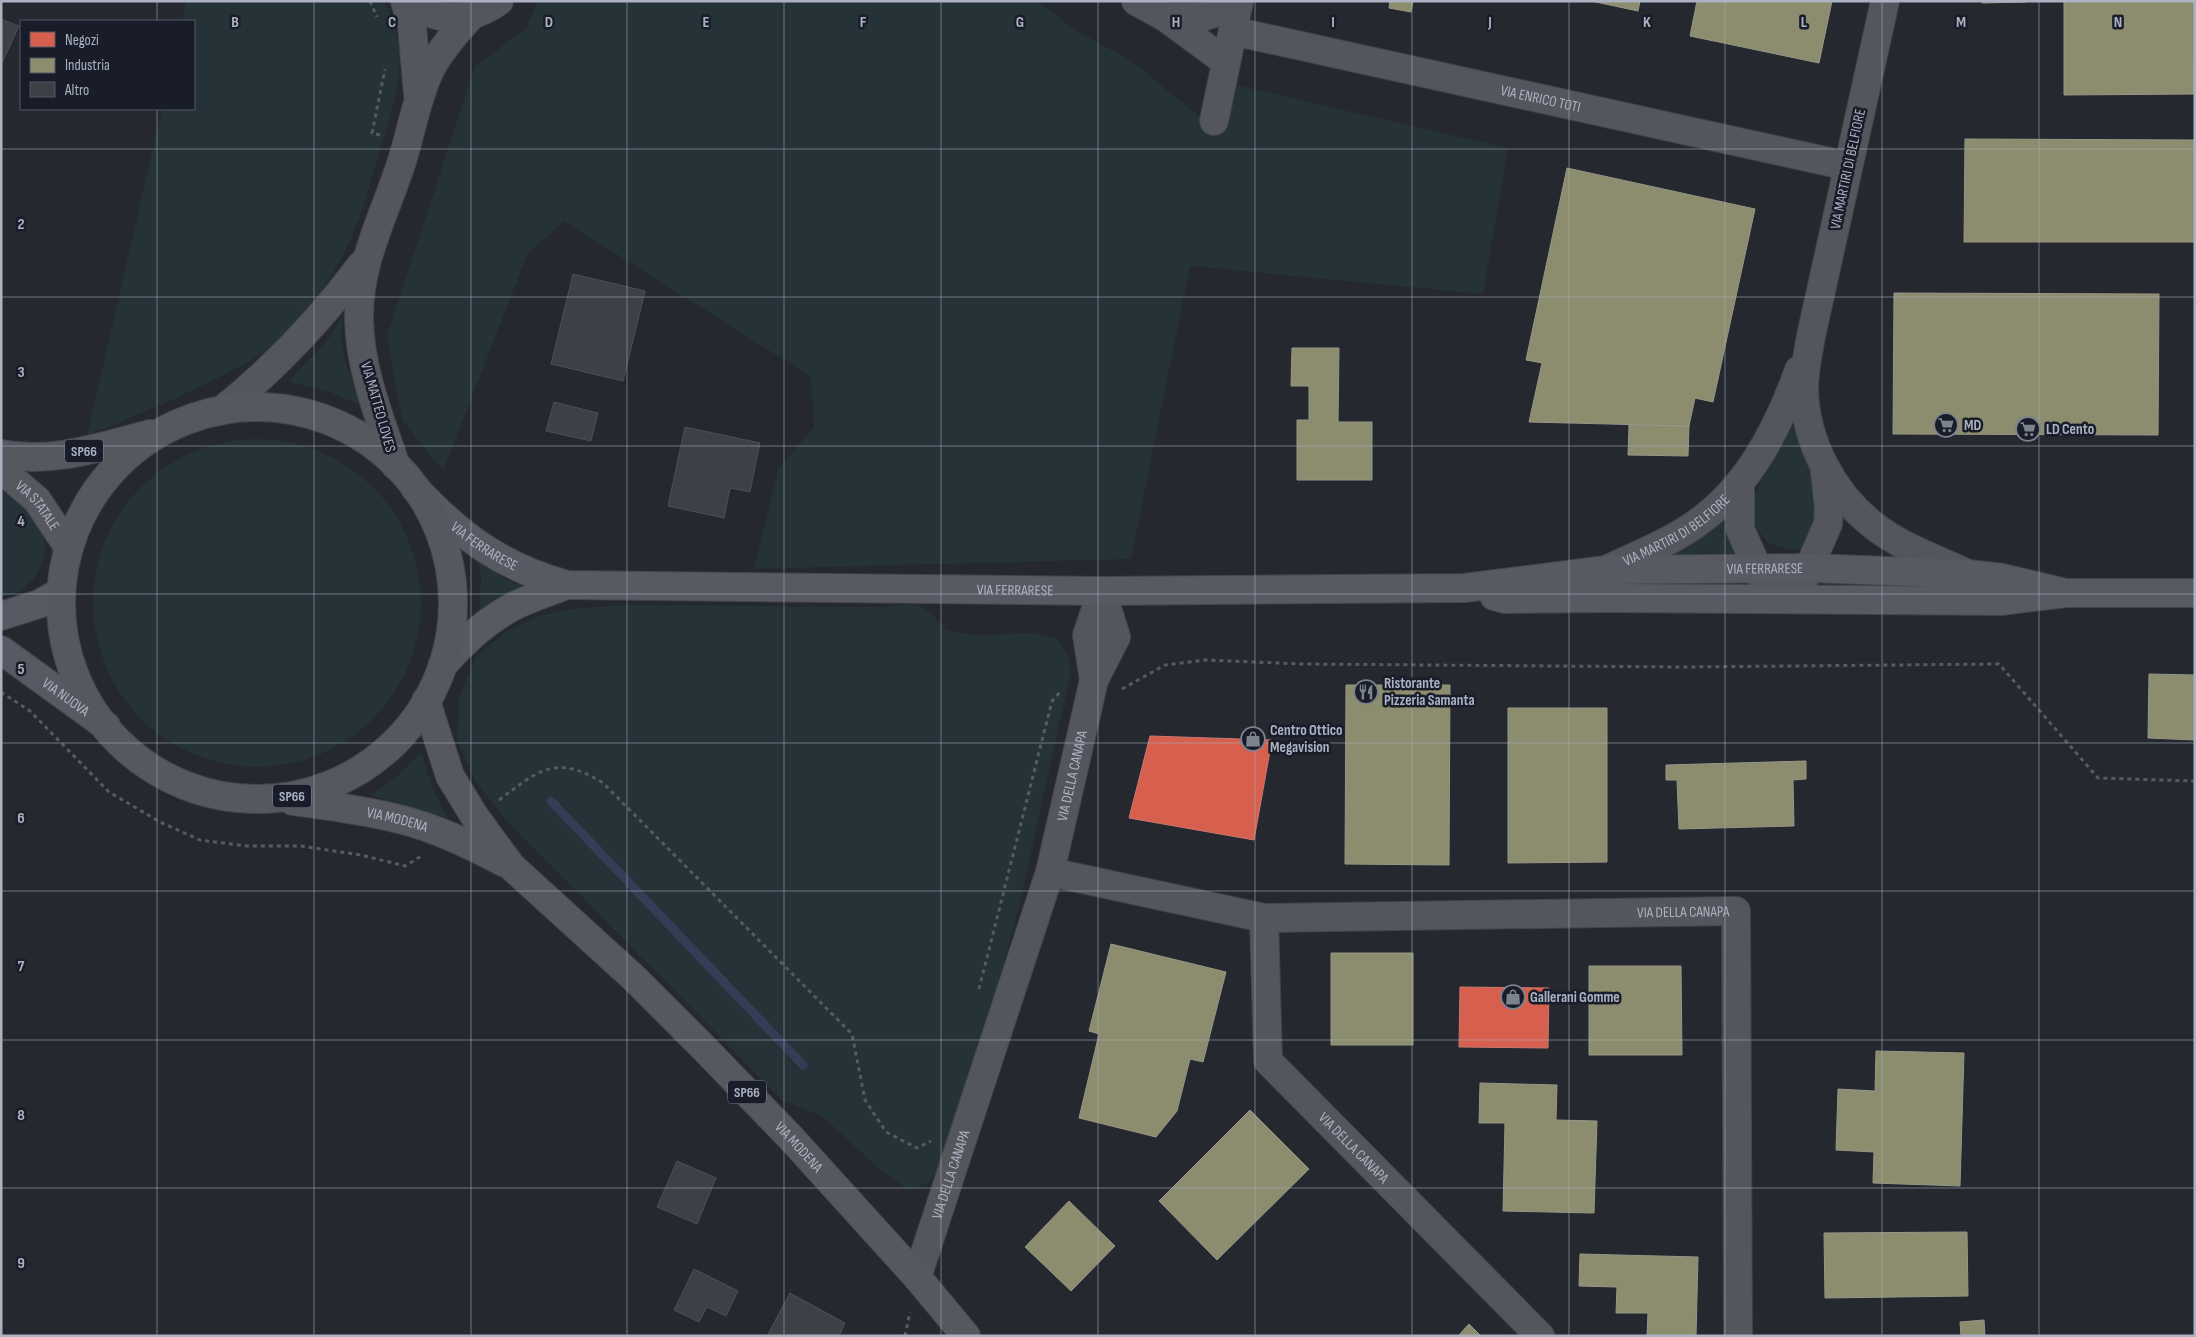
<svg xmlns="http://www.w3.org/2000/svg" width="2196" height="1337" font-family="'Sofia Sans Condensed',sans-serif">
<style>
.green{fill:#253237}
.shops{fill:#d6604d;stroke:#ca7970}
.industry{fill:#8c8c6e;stroke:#969787}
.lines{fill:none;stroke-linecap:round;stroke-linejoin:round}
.stream{stroke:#343d56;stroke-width:9}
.building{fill:#3d4046;stroke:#4c4f58}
.street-casing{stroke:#42444a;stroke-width:30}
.secondary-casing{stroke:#42444a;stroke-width:30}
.primary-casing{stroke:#41454c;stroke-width:30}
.path{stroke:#585a61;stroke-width:3;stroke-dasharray:4 4;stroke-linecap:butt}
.street{stroke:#54565e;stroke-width:28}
.secondary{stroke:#585a63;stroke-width:28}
.primary{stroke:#565860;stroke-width:28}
.grid{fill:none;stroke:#adb2c2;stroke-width:1;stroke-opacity:0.55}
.labels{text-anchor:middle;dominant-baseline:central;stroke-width:5;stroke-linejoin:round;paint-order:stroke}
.shield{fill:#191d29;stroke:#818594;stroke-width:1}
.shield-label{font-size:14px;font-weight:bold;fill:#adb2c2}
.street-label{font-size:15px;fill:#adb2c2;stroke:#191d29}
.poi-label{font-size:15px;font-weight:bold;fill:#adb2c2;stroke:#191d29;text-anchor:start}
.grid-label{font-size:16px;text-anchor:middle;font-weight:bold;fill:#adb2c2;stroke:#191d29;stroke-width:5;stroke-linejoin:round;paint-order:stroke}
</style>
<rect width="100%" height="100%" fill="#25282f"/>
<path class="green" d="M186,1H384C412,53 397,91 382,144C372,177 364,209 350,241C332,279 305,320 271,346C251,362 228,373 205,384C167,403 127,420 87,435L162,109H194V21H182Z
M537,1H1038L1072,28L1130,60L1214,128L1236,85L1508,148L1483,294L1190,266L1131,559L754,569L778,469L814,427L811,377L564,221L527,255L443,471L402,420L387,336L475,66L526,29Z
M344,314L341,338L345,360L360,405L327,391L288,382L329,338Z
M1794,425L1824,509L1813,544L1792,551L1768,543L1754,525L1752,499L1780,445Z
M93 603a164 164 0 1 1 328 0a164 164 0 1 1-328 0Z
M1,491C10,496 20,501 28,508C60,538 44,590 1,598Z
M1727,510L1735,559H1667Z
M478,560L507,580L527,588L495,599L479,611L481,577Z
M916,604L932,614L947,630L975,635L1033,633L1057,638L1068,655L1071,672L1019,907L982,1044L938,1170L929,1183L908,1190L877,1167L822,1116L783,1101L505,819L475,781L457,740L459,698L475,658L505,632L538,616L573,609L621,605L877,607Z
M422,752C428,777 436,798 449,819L371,795L396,777Z"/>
<path class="shops" d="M1150,736L1272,740L1254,840L1129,818Z
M1460,987L1549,988L1548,1048L1459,1047Z"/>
<path class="industry" d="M1384,1H1413L1411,12L1389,8L1390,2Z
M1591,1H1640L1638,11Z
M1697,1H1832L1819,63L1690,36Z
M1982,1H2026V2L1982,3Z
M2064,1H2195L2194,94L2064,95Z
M1965,139L2195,140V242H1964Z
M1567,168L1755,209L1713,402L1695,398L1689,426L1529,422L1542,363L1526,360Z
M1894,293L2159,294L2158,435L1893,434Z
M1292,348H1339L1338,422H1372V480H1297V420H1309V386H1291Z
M1629,425L1689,426L1688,456L1628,455Z
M2149,674L2195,675V740L2148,738Z
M1346,685H1450L1449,865L1345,864Z
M1508,708H1607V862L1508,863Z
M1806,761V779L1793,780L1794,826L1679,829L1677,780H1666V765Z
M1111,944L1226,972L1203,1062L1190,1059L1177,1111L1156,1137L1079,1118L1099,1034L1089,1031Z
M1331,953H1413V1045H1331Z
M1589,966H1681L1682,1055H1589Z
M1876,1051L1964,1053L1960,1186L1873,1183L1874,1152L1836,1150L1838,1089L1875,1091Z
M1480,1083L1557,1085L1556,1120L1597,1121L1594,1213L1503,1211L1505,1123H1479Z
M1250,1110L1309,1169L1217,1260L1159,1201Z
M1069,1201L1115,1246L1071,1291L1025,1247Z
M1967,1232L1968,1296L1825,1298L1824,1233Z
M1580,1254L1698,1257L1696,1336H1647L1648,1313H1616L1617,1287L1579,1286Z
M1984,1320L1985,1336H1961L1960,1322Z
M1469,1324L1481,1336H1458Z"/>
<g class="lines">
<path class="stream" d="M551,801L803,1065"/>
</g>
<path class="building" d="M1,19L19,26L1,65Z
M573,274L645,291L623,381L551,364Z
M554,402L598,413L591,441L546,431Z
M685,427L760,443L750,492L730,488L724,518L668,506Z
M677,1161L716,1178L697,1224L657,1207Z
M694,1269L738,1291L726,1316L707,1307L699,1322L674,1310Z
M790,1293L845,1323L839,1336H767Z"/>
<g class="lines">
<g class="street-casing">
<g id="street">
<path d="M405,1L412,26L418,94"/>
<path d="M409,1C437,24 471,21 499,1"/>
<path d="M1136,1L1165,17L1226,62"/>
<path d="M1885,1L1811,336C1808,354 1804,371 1804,389C1805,441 1833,494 1873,525C1900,547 1937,559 1968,574"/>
<path d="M1165,17L1206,16L1238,4"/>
<path id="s1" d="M1233,31L1848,166"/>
<path d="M1214,121L1239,1"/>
<path d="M221,411C275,368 321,319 362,264"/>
<path d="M396,466C380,419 360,370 359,320C358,263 384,216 401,164C411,133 416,100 430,70C441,49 455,33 471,16"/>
<path d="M1740,482V529L1764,583L1782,598L1804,579L1828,524L1829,508L1825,472"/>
<path id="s2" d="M1606,570C1632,557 1660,547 1685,531C1744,495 1776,434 1799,370"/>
<path d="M1094,680L1087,635L1102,591"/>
<path id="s3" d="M1050,872L1264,918L1736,911L1738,1336"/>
<path id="s4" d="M1264,918L1268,1061L1540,1336"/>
<path id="s5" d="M917,1277L1050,872L1094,680L1116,637L1102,591"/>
</g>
</g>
<g class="secondary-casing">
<g id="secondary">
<path id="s6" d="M415,488C460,536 502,567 567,585L1102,591L1464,588L1606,570L1809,568L1968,574L2003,578L2066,593"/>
<path d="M1494,596L1505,599L1611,598L2000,601L2066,593H2195"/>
<path d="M1,616L39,604L61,592"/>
<path id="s7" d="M1,650L106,726"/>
<path d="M443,665C463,642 484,622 512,607C529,598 549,592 567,585"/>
</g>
</g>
<g class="primary-casing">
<g id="primary">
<circle cx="257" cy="603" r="196"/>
<path d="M1,454C52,464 101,447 150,434"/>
<path id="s8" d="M1,469L37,500L69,548"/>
<path id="s9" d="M426,701L450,776L475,817L511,866L635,979L701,1045L791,1138L917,1277L966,1336"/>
<path id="s10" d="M293,801C329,806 364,810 399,819C436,828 471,845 505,863"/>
</g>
</g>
<path class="path" d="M370,1L377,17
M380,135L372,133L385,69
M1122,689L1165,665L1205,660L1302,664L1685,667L1999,664L2098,778L2195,781
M1,692L30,711L109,792L160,822L200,840L247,846H301L361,855L405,866L423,855
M499,800C538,771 556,753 603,783L852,1034L865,1100L886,1132L917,1148L931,1141
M979,989L1052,701L1061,691
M905,1336L910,1312"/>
<use href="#street" class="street"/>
<use href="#secondary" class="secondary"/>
<use href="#primary" class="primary"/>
</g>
<path class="grid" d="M157,1V21M314,1V1336M471,1V1336M627,1V1336M784,1V1336M941,1V1336M1098,1V1336M1255,1V1336M1412,1V1336M1569,1V1336M1725,1V1336M1882,1V1336M2039,1V1336M157,109V1336M1,149H2195M1,297H2195M1,446H2195M1,594H2195M1,743H2195M1,891H2195M1,1040H2195M1,1188H2195"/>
<defs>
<g id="supermarket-ring" transform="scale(1.25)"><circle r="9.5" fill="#191d29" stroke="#7d828f" stroke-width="1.5"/><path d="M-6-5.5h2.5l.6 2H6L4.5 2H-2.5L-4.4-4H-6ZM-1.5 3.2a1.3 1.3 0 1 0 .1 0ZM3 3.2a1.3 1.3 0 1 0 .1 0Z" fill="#7d828f"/></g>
<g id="restaurant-ring" transform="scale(1.25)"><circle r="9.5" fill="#191d29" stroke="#7d828f" stroke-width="1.5"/><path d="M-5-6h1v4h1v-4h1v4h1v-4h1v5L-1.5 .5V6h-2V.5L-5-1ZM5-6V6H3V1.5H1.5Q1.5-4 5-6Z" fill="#7d828f"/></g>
<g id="shop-ring" transform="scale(1.25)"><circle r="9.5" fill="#191d29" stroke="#7d828f" stroke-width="1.5"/><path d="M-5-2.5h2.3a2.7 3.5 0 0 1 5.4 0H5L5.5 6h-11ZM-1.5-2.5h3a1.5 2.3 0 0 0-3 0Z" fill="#7d828f"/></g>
</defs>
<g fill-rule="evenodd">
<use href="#supermarket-ring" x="1946" y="425"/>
<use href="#supermarket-ring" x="2028" y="429"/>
<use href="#restaurant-ring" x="1366" y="692"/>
<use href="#shop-ring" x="1253" y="739"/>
<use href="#shop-ring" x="1513" y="997"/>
</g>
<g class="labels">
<g class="shield">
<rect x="65" y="439.5" width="38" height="23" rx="4"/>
<rect x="273" y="784.5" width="38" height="23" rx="4"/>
<rect x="728" y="1080.5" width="38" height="23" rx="4"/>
</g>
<g class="shield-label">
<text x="84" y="451">SP66</text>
<text x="292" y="796">SP66</text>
<text x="747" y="1092">SP66</text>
</g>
<g class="street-label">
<text stroke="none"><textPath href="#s1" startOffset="315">VIA ENRICO TOTI</textPath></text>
<text transform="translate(1848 169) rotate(-78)">VIA MARTIRI DI BELFIORE</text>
<text transform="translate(378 407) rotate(74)">VIA MATTEO LOVES</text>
<text stroke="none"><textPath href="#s8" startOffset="52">VIA STATALE</textPath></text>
<text stroke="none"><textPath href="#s2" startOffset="81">VIA MARTIRI DI BELFIORE</textPath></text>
<text stroke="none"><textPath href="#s6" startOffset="91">VIA FERRARESE</textPath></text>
<text stroke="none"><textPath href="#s6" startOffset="1382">VIA FERRARESE</textPath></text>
<text stroke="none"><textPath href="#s6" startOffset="631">VIA FERRARESE</textPath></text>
<text stroke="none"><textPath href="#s7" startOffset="80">VIA NUOVA</textPath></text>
<text stroke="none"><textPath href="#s5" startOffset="525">VIA DELLA CANAPA</textPath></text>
<text stroke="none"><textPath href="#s10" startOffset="106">VIA MODENA</textPath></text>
<text stroke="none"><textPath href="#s3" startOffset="638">VIA DELLA CANAPA</textPath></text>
<text stroke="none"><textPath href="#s9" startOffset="590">VIA MODENA</textPath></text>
<text stroke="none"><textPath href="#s4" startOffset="265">VIA DELLA CANAPA</textPath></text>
<text stroke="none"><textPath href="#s5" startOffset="108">VIA DELLA CANAPA</textPath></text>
</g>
<g class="poi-label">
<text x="1964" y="425">MD</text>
<text x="2046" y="429">LD Cento</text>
<text x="1384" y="683">Ristorante<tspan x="1384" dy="17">Pizzeria Samanta</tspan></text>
<text x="1270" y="730">Centro Ottico<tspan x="1270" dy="17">Megavision</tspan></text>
<text x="1530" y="997">Gallerani Gomme</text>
</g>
</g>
<g class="grid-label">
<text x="235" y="27">B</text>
<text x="392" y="27">C</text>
<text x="549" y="27">D</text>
<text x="706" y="27">E</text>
<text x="863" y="27">F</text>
<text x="1020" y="27">G</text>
<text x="1176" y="27">H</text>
<text x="1333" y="27">I</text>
<text x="1490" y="27">J</text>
<text x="1647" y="27">K</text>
<text x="1804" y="27">L</text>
<text x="1961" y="27">M</text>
<text x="2118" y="27">N</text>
<text x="21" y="229">2</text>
<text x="21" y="377">3</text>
<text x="21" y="526">4</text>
<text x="21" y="674">5</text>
<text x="21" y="823">6</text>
<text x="21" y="971">7</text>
<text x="21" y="1120">8</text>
<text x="21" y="1268">9</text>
</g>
<rect width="2196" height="1337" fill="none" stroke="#adb2c2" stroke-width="5"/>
<rect x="20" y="20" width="175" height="90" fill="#191d29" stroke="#545966"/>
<rect x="30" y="32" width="25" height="15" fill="#d6604d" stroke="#545966"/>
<text x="65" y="45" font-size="15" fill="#adb2c2">Negozi</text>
<rect x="30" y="58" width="25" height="15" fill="#8c8c6e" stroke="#545966"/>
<text x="65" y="70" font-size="15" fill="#adb2c2">Industria</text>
<rect x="30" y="82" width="25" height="15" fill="#3d4046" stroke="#545966"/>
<text x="65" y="95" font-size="15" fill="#adb2c2">Altro</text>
</svg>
